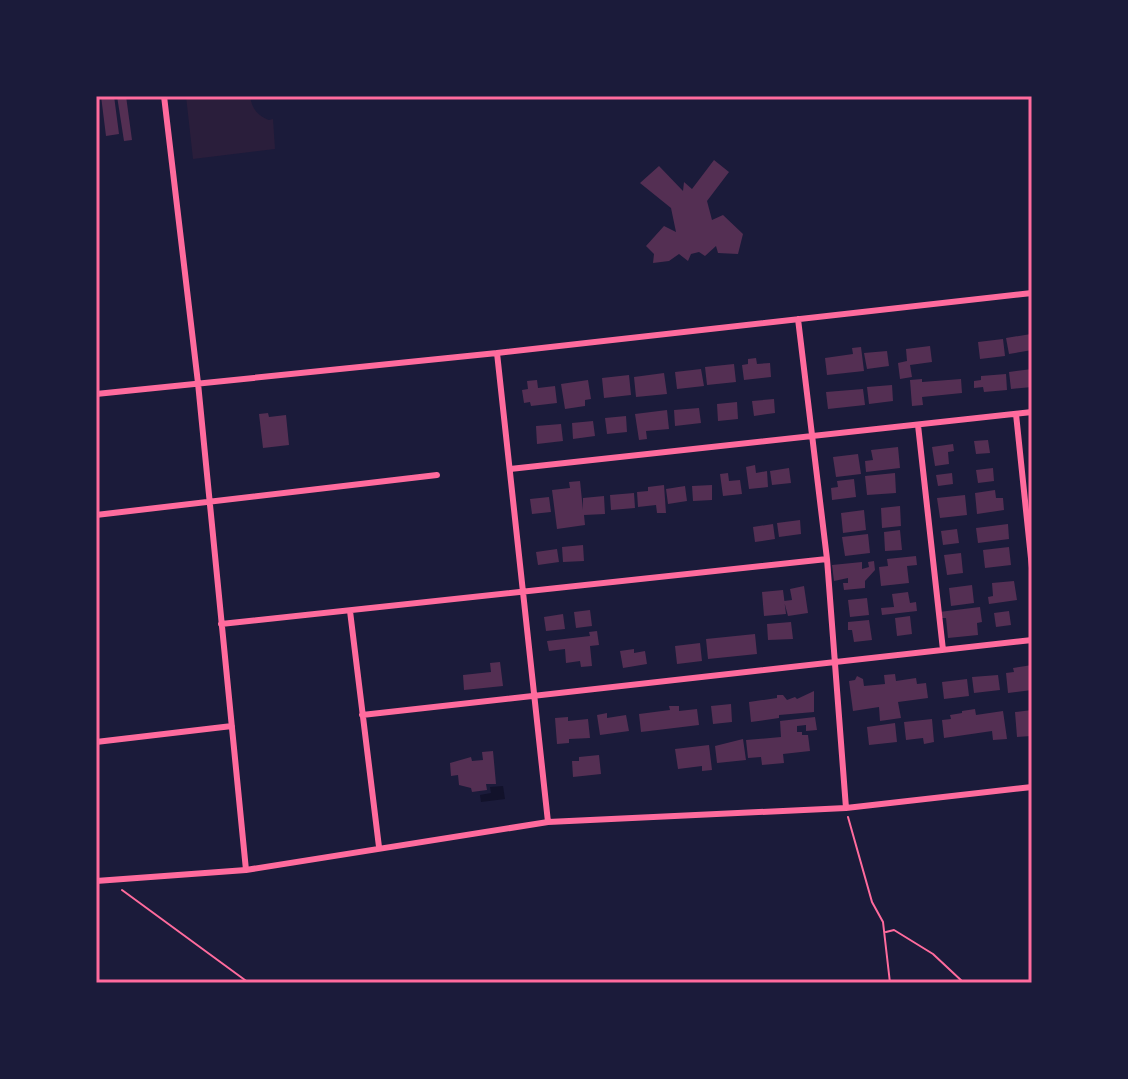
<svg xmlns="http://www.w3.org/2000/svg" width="1128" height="1079" font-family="'Golos Text',sans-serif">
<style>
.green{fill:#2a1e3b}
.water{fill:#12122b}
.building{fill:#542f53}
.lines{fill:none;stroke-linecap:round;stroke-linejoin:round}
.path{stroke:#ff6b9d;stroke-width:2}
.minor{stroke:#ff6b9d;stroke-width:6}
.neatline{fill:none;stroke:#ff6b9d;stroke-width:3}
</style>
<rect width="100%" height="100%" fill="#1b1b3a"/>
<path class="green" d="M186,96H250C252,109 257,115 269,120L273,119L275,149L193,159Z"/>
<path class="water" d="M503,786L505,799L481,802L480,795L491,793L490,787Z"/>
<path class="building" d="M101,96H114L119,134L106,136Z
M117,96H126L132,140L124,141Z
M714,160L729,172L707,201L712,220L723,215L743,234L738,254L718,253L716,246L705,256L699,252L691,254L688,261L679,254L669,261L653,263L654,254L646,246L664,226L676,232L671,208L640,183L659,166L683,191L684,182L692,189Z
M1031,334L1032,350L1009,354L1006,338Z
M1003,339L1005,356L980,359L978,342Z
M930,346L932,362L910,365L912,377L900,379L898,363L907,361L906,349Z
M861,347L864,371L827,375L825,358L853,354L852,348Z
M887,351L889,366L867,369L864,353Z
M756,358L757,364L770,363L771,377L744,380L742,365L748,364V359Z
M734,364L736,382L707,385L705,367Z
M701,369L704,386L677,389L675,372Z
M1032,369V387L1011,389L1009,372Z
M664,373L667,394L636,397L634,377Z
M1006,374L1007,390L984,392L983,387L974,388V381L981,380V376Z
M629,375L631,395L604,398L602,378Z
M922,379V382L961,379L962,393L922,397L923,405L912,406L910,380Z
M537,380L538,388L555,386L557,403L531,406L530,402L524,403L522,390L528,389L527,381Z
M588,380L591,399L585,400V406L565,409L561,384Z
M892,385L893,401L869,404L867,387Z
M863,389L865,405L828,409L826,392Z
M774,399L775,413L754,416L752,401Z
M737,402L738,419L718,421L717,404Z
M699,408L701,423L675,426L674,410Z
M667,410L669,429L646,431L647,439L639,440L635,414Z
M268,413L269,417L286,415L289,445L263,448L259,414Z
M626,416L627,432L607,434L605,418Z
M593,421L595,436L573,439L572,423Z
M561,424L563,441L537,444L536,426Z
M988,440L990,453L976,454L974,441Z
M953,444L954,451L948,452L949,464L935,466L932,447Z
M898,447L900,468L866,472L865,461L873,460L871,450Z
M858,454L861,474L836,477L833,457Z
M755,465L756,473L767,471L768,487L749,489L746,467Z
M789,468L791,483L772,485L770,471Z
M993,468L994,481L978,483L976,470Z
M728,473L729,481L740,480L742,494L723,496L720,474Z
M895,473L896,493L867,495L865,476Z
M952,473L953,484L938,486L936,475Z
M854,479L856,497L832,500L831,488L838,487L837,481Z
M580,481L583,510V498L604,496L605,514L584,515L585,525L557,529L552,490L570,488L569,482Z
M664,485L666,513H657L656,505L638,507L637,492L648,491V487Z
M712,485V500L693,501L692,486Z
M685,486L687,501L668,504L666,489Z
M995,490L996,498H1003L1004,510L977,514L975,493Z
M634,493L635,508L611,510L610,495Z
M965,495L967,515L940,518L937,498Z
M549,497L551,512L532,514L530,499Z
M900,506L901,526L882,528L881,508Z
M864,510L866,530L843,533L841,513Z
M800,520L801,534L779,537L777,523Z
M773,524L775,539L755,542L753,527Z
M1008,524L1009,539L978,543L976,528Z
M957,529L959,543L943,545L941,531Z
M900,530L902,550L885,551L884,532Z
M868,534L870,553L845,556L842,537Z
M583,545L584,561L563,562L562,547Z
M1009,547L1011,565L985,568L983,550Z
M557,549L559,562L538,565L536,552Z
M961,553L963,573L947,575L944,555Z
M916,556L917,565L907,566L909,583L881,586L879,567L888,566L887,559Z
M874,561L875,570L865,581V588L844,590L843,583H848V578L834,581L832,565L862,562V569L869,567L868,562Z
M1014,581L1017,600L989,604L988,597L993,596L992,583Z
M972,585L974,603L951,606L949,588Z
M804,586L808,613L788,616L784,601L792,600L790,589Z
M783,590L786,614L764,616L762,592Z
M908,592L910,603L916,602L917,611L882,615L881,608L894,607L892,594Z
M867,598L869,615L850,617L848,600Z
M980,607L982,622L977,623L978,635L948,638L946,618H940L939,612Z
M590,610L592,626L576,628L574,612Z
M1009,611L1011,625L996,627L994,613Z
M563,614L565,629L546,631L544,617Z
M910,616L912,634L897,636L895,618Z
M869,620L872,640L854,642L852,630H848V622Z
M791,622L793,639L768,640L767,624Z
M597,631L599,645L590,646L592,666L581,667L580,661L566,663L565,649L549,651L547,641L590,636L589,632Z
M755,634L757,654L708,659L706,639Z
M700,643L702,661L677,664L675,646Z
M634,649V653L645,651L647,664L623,668L620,651Z
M500,662L503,686L464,690L463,675L491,672L490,663Z
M1032,665V690L1008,693L1006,673L1014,672L1013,668Z
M895,674L896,681L916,678L917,684L926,683L928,698L898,702L901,718L880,721L879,707L853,711L849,681L855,680L857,676L863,679L864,686L885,684L884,675Z
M998,675L1000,690L974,693L972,677Z
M967,679L969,696L944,699L942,682Z
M814,691V712L779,715V718L751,722L749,702L777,698V695H783L787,700L795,697L797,699Z
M731,704L732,722L713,724L711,706Z
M669,706H679V711L697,709L699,725L641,732L639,714L670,710Z
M975,709L976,715L1003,711L1007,739L993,740L992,731L944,738L942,720L951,719L950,715L962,713V711Z
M1032,710L1031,736L1017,737L1015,712Z
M607,713V718L626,715L629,731L600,735L597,715Z
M568,717V721L588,719L590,738L569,739V743L557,744L555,718Z
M815,717L817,730L806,731V725L797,726V732H802V735H808L810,751L783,754L784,763L762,765L761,757L748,758L746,740L781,737L780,721Z
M932,719L934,742L924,744L923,738L906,740L904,722Z
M895,723L897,742L869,745L867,727Z
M743,739L746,760L717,763L715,746Z
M709,745L712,770L702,771V766L678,769L675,749Z
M493,751L496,784H486L487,790L472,792L471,788L459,785L458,775L451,776L450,763L471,757L472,761L483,760L482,752Z
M599,755L601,774L573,777L572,761H579V757Z"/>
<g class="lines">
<path class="path" d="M848,817L872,902L883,922L890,983
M122,890L249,983
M886,932L894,930L933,954L964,983"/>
<path class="minor" d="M164,96L198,383L246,870
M798,319L827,559L846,808
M497,353L548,822
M96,394L497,353L1032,293
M1016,414L1032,568
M918,425L943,650
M510,469L1032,412
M96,515L437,475
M350,611L379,847
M221,624L827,559
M362,715L1032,640
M96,742L232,726
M96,881L246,870L548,822L846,808L1032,787"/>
</g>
<rect width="1128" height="1079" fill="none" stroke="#1b1b3a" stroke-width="196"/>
<rect x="98" y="98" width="932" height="883" class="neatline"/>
</svg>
